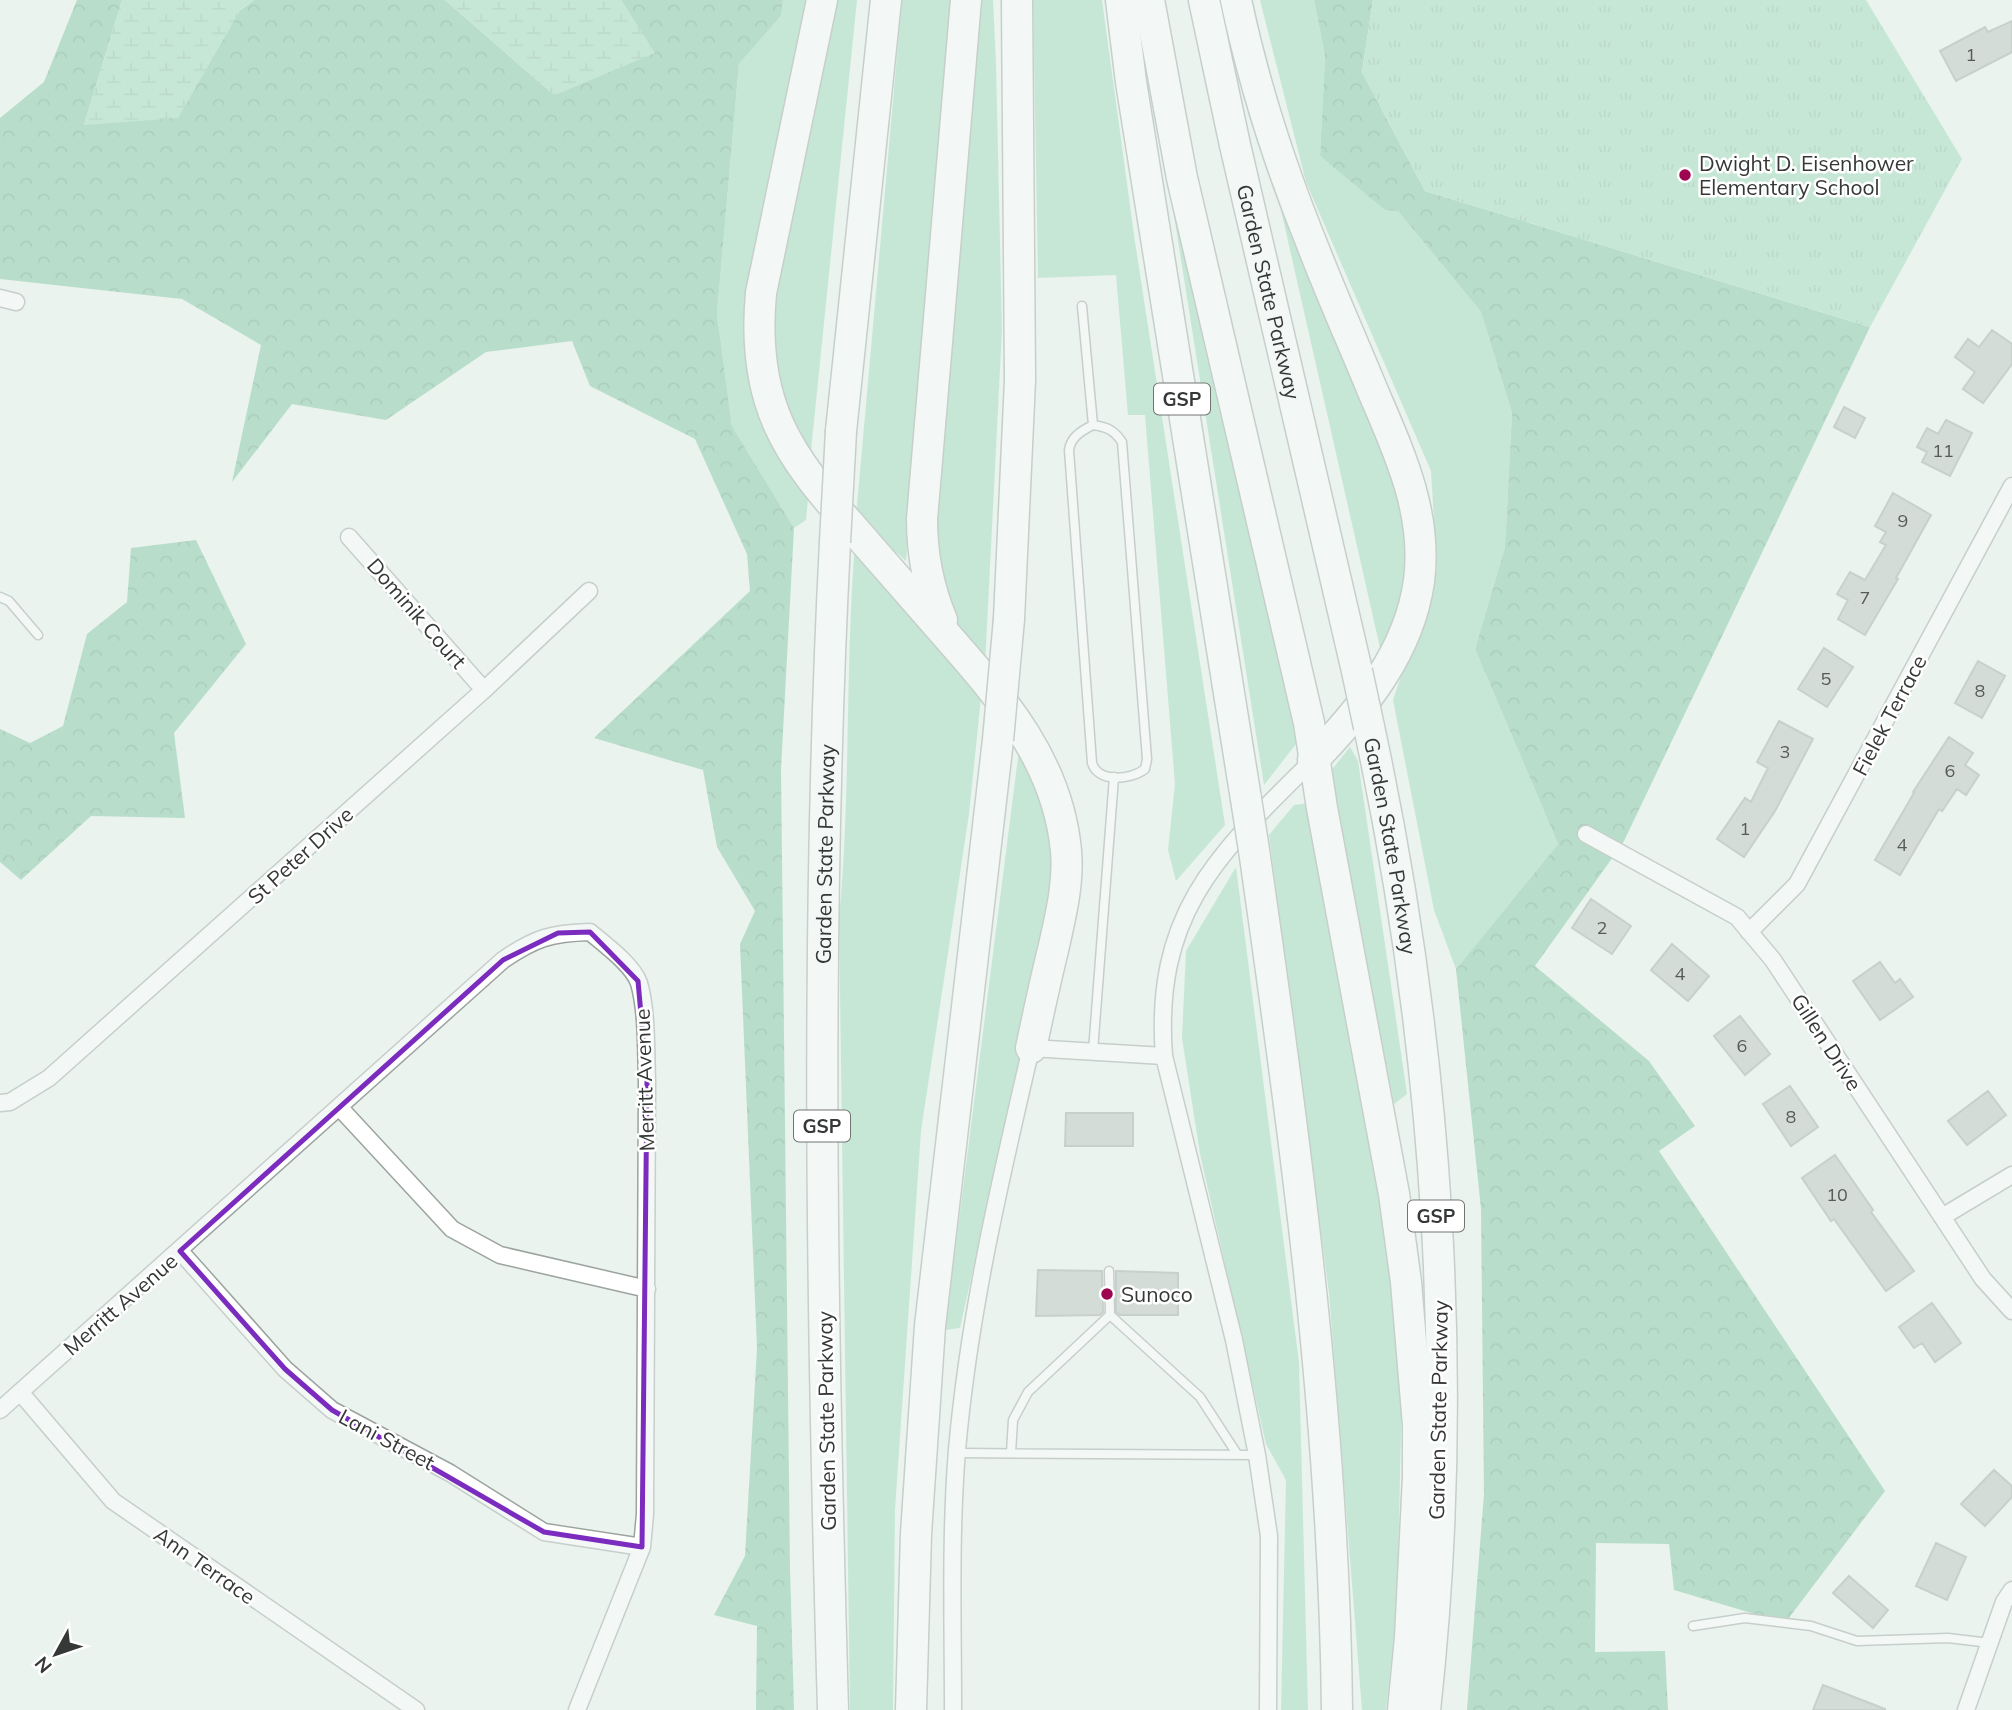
<svg xmlns="http://www.w3.org/2000/svg" width="2012" height="1710" font-family="Mulish,sans-serif">
<style>
.grass{fill:#9dd9b9}
.forest{fill:url(#forest-crowns)}
.wetland{fill:url(#wetland-marsh)}
.park{fill:url(#park-tufts)}
.building{fill:#bac2bd;stroke:#9fa7a2;stroke-width:2}
.lines{fill:none;stroke-linecap:round;stroke-linejoin:round}
.service-casing{stroke:#9ca49f;stroke-width:11}
.minor-casing{stroke:#9ca49f;stroke-width:19}
.motorway-casing{stroke:#9ca49f;stroke-width:33}
.service{stroke:#fff;stroke-width:8}
.minor{stroke:#fff;stroke-width:16}
.motorway{stroke:#fff;stroke-width:30}
.motorway-bridge-casing{stroke:#9ca49f;stroke-width:33;stroke-linecap:butt}
.motorway-bridge{stroke:#fff;stroke-width:30}
.marked{fill:none;stroke:#7b2cbf;stroke-width:5;stroke-linejoin:round}
.poi-dot{fill:#9d0550;stroke:#fff;stroke-width:2.5}
.labels{text-anchor:middle;dominant-baseline:central;stroke-width:5;stroke-linejoin:round;paint-order:stroke}
.number-label{font-size:18px;fill:#565a58}
.shield{fill:#fff;stroke:#727472;stroke-width:2}
.shield-label{font-size:19px;font-weight:bold;fill:#353836}
.poi-label{font-size:21px;fill:#353836;stroke:#fff;text-anchor:start}
.street-label{font-size:21px;fill:#353836;stroke:#fff}
</style>
<defs>
<pattern id="forest-crowns" width="20" height="18" patternUnits="userSpaceOnUse" patternTransform="scale(1.75)"><rect width="20" height="18" fill="#7cc69f"/><path d="M2 6a3 3 0 1 1 6 0M12 15a3 3 0 1 1 6 0" fill="none" stroke="#66a282"/></pattern>
<pattern id="wetland-marsh" width="20" height="14" patternUnits="userSpaceOnUse" patternTransform="scale(1.75)"><rect width="20" height="14" fill="#9dd9b9"/><path d="M1 5h8M5 5V1M11 12h8M15 12V8" fill="none" stroke="#88bba0"/></pattern>
<pattern id="park-tufts" width="24" height="20" patternUnits="userSpaceOnUse" patternTransform="scale(1.75)"><rect width="24" height="20" fill="#9dd9b9"/><path d="M3 7l-1-3M5 7V3M7 7l1-3M15 17l-1-3M17 17v-4M19 17l1-3" fill="none" stroke="#88bba0"/></pattern>
</defs>
<rect width="100%" height="100%" fill="#eaf3ee"/>
<path class="grass" d="M783,0H811L754,351L809,489L806,520L794,528L732,426L717,314L739,64L781,16Z
M831,0H857L810,460L786,425L770,364L769,285Z
M902,0H953L906,561L856,517Z
M976,0H993L996,64L1002,330L985,665L962,638L942,593L931,532Z
M1033,0H1102L1135,242L1225,825L1176,881L1168,850L1175,784L1145,415H1128L1116,275L1038,278Z
M1260,0H1314L1325,56L1320,156L1398,211L1481,312L1512,413L1505,547L1475,649L1558,844L1456,969L1434,910L1393,700L1437,569L1431,471L1306,182Z
M1267,148L1403,483L1412,570L1383,661Z
M1164,152L1303,726L1296,744L1264,785Z
M855,543L982,688L969,814L921,1131L895,1509L893,1710H850L839,919C851,794 845,668 855,543Z
M1020,742L1035,767L1055,844L1050,906L1011,1099L960,1328L945,1330Z
M1350,747L1358,761L1407,1094L1394,1104L1329,773Z
M1310,803L1395,1235L1402,1388L1397,1612L1386,1710H1362L1329,1293L1269,835L1294,805Z
M1236,867L1299,1363L1308,1710H1281L1286,1480L1266,1444L1200,1154L1182,1038L1186,951Z"/>
<path class="forest" d="M77,0H122L84,125L254,0H445L554,95L654,53L621,0H783L781,16L739,64L717,314L732,426L794,528L781,769L790,1569L794,1710H756L757,1626L714,1615L745,1556L757,1348L740,944L755,911L717,847L703,770L594,738L750,591L747,554L695,439L590,386L572,341L486,352L386,420L292,404L232,482L261,345L182,299L0,279V118L44,82Z
M1314,0H1373L1362,72L1425,191L1870,327L1623,843L1535,966L1649,1061L1695,1126L1659,1151L1885,1491L1785,1623L1674,1590L1669,1544L1596,1543L1595,1652L1665,1651L1668,1710H1467L1484,1494L1481,1209L1456,969L1558,844L1475,649L1505,547L1512,413L1481,312L1398,211L1385,210L1320,156L1325,56Z
M196,540L246,644L174,733L185,818L91,816L21,880L0,862V729L30,743L63,726L87,634L127,602L131,548Z"/>
<path class="wetland" d="M122,0H254L241,9L178,118L84,125Z
M445,0H621L655,53L554,95Z"/>
<path class="park" d="M1373,0H1866L1962,159L1870,327L1425,191L1362,72Z"/>
<path class="building" d="M2012,21V52L1956,81L1940,51L1985,27L1988,32Z
M1992,330L2012,344V364L1983,403L1963,389L1975,372L1955,357L1968,339L1979,347Z
M1844,407L1865,418L1855,438L1834,427Z
M1946,420L1972,433L1950,476L1922,462L1927,452L1917,447L1927,428L1938,434Z
M1893,493L1931,515L1896,578L1898,579L1865,635L1838,619L1848,600L1837,594L1850,572L1865,580L1886,545L1880,542L1886,532L1875,526Z
M1824,648L1853,667L1827,707L1798,689Z
M1978,661L2005,676L1982,718L1955,703Z
M1779,721L1813,739L1775,811L1744,857L1717,839L1745,798L1751,802L1768,768L1757,762Z
M1949,737L1973,753L1965,765L1979,775L1966,795L1957,789L1942,811L1939,809L1900,875L1875,860L1914,793L1913,792Z
M1591,899L1631,926L1612,954L1572,928Z
M1672,944L1709,976L1688,1001L1651,970Z
M1880,962L1895,983L1900,979L1913,997L1880,1020L1853,981Z
M1740,1016L1770,1054L1745,1075L1714,1036Z
M1790,1086L1818,1127L1791,1146L1763,1104Z
M1988,1091L2006,1115L1967,1145L1948,1121Z
M1066,1113H1133V1146H1065Z
M1835,1155L1873,1210L1871,1212L1914,1271L1886,1291L1834,1219L1831,1221L1802,1178Z
M1038,1270L1102,1271L1103,1312L1100,1315L1036,1316Z
M1116,1271L1178,1273V1315H1120L1116,1312Z
M1932,1303L1961,1343L1935,1362L1922,1343L1914,1348L1899,1327Z
M1994,1470L2012,1486V1497L1985,1526L1961,1504Z
M1936,1543L1966,1557L1947,1600L1916,1586Z
M1849,1576L1888,1610L1873,1628L1833,1593Z
M1823,1685L1885,1709V1710H1813Z"/>
<g class="lines">
<g class="service-casing">
<path id="service" d="M1082,306L1093,425
M1093,425C1107,427 1114,430 1122,442L1147,759L1145,769C1131,780 1098,783 1092,763L1069,450C1071,437 1081,431 1093,425Z
M0,597L9,601L38,635
M1093,1051L1114,777
M1109,1271L1110,1315L1200,1397L1237,1454
M957,1453L1257,1455
M1011,1453L1013,1420L1028,1392L1110,1315
M1693,1626L1745,1618L1811,1626L1857,1641L1948,1638L1990,1643"/>
</g>
<g class="minor-casing">
<path id="minor" d="M0,298L16,302
M349,537L484,690
M1586,834L1737,917L1773,960L1983,1279L2012,1311
M1749,932L1797,884L2012,486
M0,1103L10,1102L49,1078L484,690L589,591
M340,1108L452,1229L500,1255L647,1289
M1942,1217L2012,1175
M180,1251L285,1369L332,1410L450,1473L544,1532L642,1547
M20,1392L113,1501L416,1710
M0,1410L503,960C535,938 551,933 590,932C604,944 633,965 639,983C647,1010 646,1052 647,1081L645,1514L642,1547L577,1710
M953,1710C953,1624 950,1536 957,1450C969,1313 1000,1181 1031,1048L1164,1056
M1268,1710L1269,1536L1257,1455L1234,1340L1164,1056C1153,912 1219,853 1313,760
M1966,1710L2004,1602L2012,1590"/>
</g>
<g class="motorway-casing">
<g id="motorway">
<path d="M822,0L761,293C757,336 760,382 778,423C795,462 823,494 851,526C883,563 916,600 948,637C1004,701 1058,763 1066,851C1069,884 1060,918 1053,950C1045,982 1038,1015 1031,1048"/>
<path d="M1121,0L1131,82L1246,799"/>
<path d="M1149,0L1182,178L1309,723L1322,808L1394,1194L1406,1282L1418,1425V1477L1410,1638L1403,1710"/>
<path id="s1" d="M1204,0L1235,145L1357,671"/>
<path d="M1236,0C1254,86 1282,171 1315,252C1333,298 1353,343 1372,389C1398,450 1428,512 1419,581C1409,653 1362,709 1313,760"/>
<path d="M841,431L886,0"/>
<path d="M1009,619L1020,380L1017,0"/>
<path d="M942,620C928,587 922,554 922,519L966,0"/>
<path id="s2" d="M1369,727C1438,1047 1461,1384 1425,1710"/>
<path d="M1254,850C1295,1135 1334,1422 1337,1710"/>
<path id="s3" d="M833,1710C822,1321 815,931 835,542"/>
<path d="M911,1710L916,1534L930,1326L998,740"/>
</g>
</g>
<use href="#service" class="service"/>
<use href="#minor" class="minor"/>
<use href="#motorway" class="motorway"/>
<g class="motorway-bridge-casing">
<path id="motorway-bridge" d="M835,542L841,431
M1357,671L1369,727
M998,740L1009,619
M1246,799L1254,850"/>
</g>
<use href="#motorway-bridge" class="motorway-bridge"/>
</g>
<path d="M0 0H2012V1710H0ZM590,932L638,981L647,1081L642,1547L544,1532L332,1410L285,1369L180,1251L503,960L558,933Z" fill="#eaf3ee" fill-opacity=".55" fill-rule="evenodd"/>
<path class="marked" d="M590,932L638,981L647,1081L642,1547L544,1532L332,1410L285,1369L180,1251L503,960L558,933Z"/>
<g class="poi-dot">
<circle cx="1685" cy="175" r="7"/>
<circle cx="1107" cy="1294" r="7"/>
</g>
<g class="labels">
<g class="number-label">
<text x="1971" y="54">1</text>
<text x="1943" y="450">11</text>
<text x="1903" y="520">9</text>
<text x="1865" y="597">7</text>
<text x="1826" y="678">5</text>
<text x="1980" y="690">8</text>
<text x="1785" y="751">3</text>
<text x="1950" y="770">6</text>
<text x="1745" y="828">1</text>
<text x="1902" y="844">4</text>
<text x="1602" y="927">2</text>
<text x="1680" y="973">4</text>
<text x="1742" y="1045">6</text>
<text x="1791" y="1116">8</text>
<text x="1837" y="1194">10</text>
</g>
<g class="shield">
<rect x="1154" y="383.5" width="56" height="31" rx="5"/>
<rect x="794" y="1110.5" width="56" height="31" rx="5"/>
<rect x="1408" y="1200.5" width="56" height="31" rx="5"/>
</g>
<g class="shield-label">
<text x="1182" y="399">GSP</text>
<text x="822" y="1126">GSP</text>
<text x="1436" y="1216">GSP</text>
</g>
<g class="poi-label">
<text x="1699" y="163">Dwight D. Eisenhower<tspan x="1699" dy="24">Elementary School</tspan></text>
<text x="1121" y="1294">Sunoco</text>
</g>
<g class="street-label">
<text stroke="none"><textPath href="#s1" startOffset="299">Garden State Parkway</textPath></text>
<text transform="translate(417 613) rotate(49)">Dominik Court</text>
<text transform="translate(1889 715) rotate(-62)">Fielek Terrace</text>
<text stroke="none"><textPath href="#s2" startOffset="121">Garden State Parkway</textPath></text>
<text stroke="none"><textPath href="#s3" startOffset="856">Garden State Parkway</textPath></text>
<text transform="translate(300 855) rotate(-42)">St Peter Drive</text>
<text transform="translate(1827 1042) rotate(57)">Gillen Drive</text>
<text transform="translate(644 1080) rotate(-92)">Merritt Avenue</text>
<text transform="translate(120 1304) rotate(-41)">Merritt Avenue</text>
<text transform="translate(1438 1410) rotate(-89)">Garden State Parkway</text>
<text transform="translate(826 1421) rotate(-91)">Garden State Parkway</text>
<text transform="translate(387 1439) rotate(28)">Lani Street</text>
<text transform="translate(205 1565) rotate(35)">Ann Terrace</text>
</g>
</g>
<g transform="translate(56 1654) rotate(230)" stroke="#ffffff" stroke-width="5" paint-order="stroke">
<path d="M0-5L12 26L0 18L-12 26Z" fill="#353836"/>
<text y="-10" font-size="19" font-weight="bold" text-anchor="middle" fill="#353836">N</text>
</g>
</svg>
